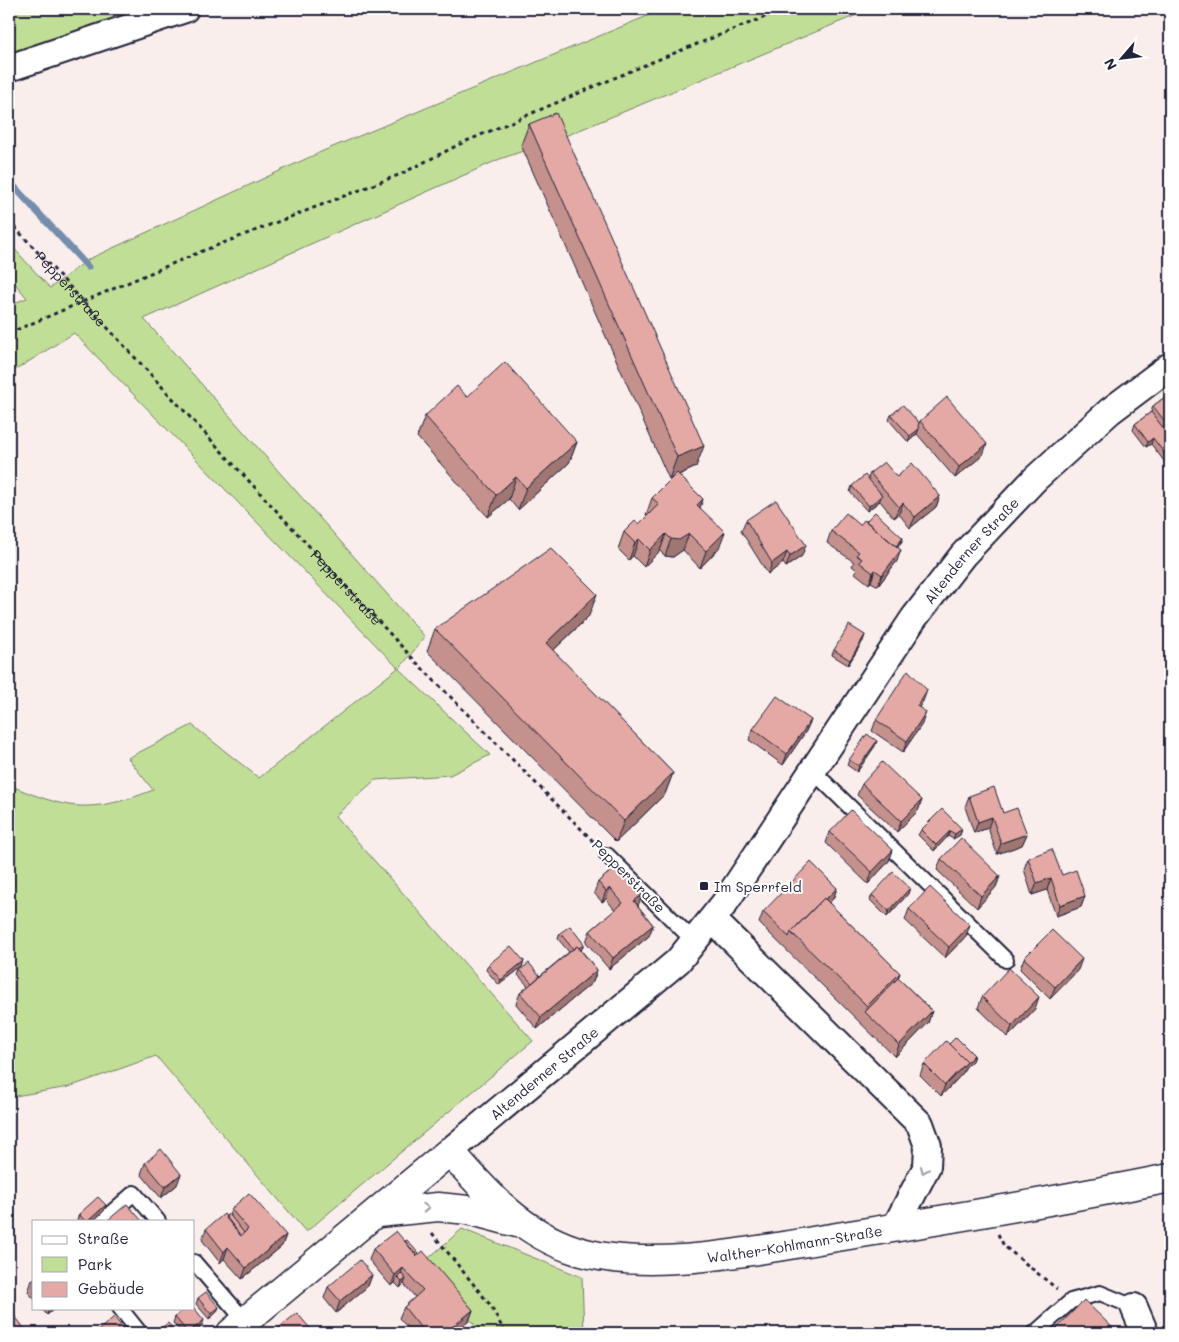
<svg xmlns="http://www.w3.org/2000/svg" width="1179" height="1342" font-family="Mali,sans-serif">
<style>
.green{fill:#c1de96;stroke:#728068}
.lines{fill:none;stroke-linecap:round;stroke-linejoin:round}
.stream{stroke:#758dac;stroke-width:7}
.service-casing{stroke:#22223b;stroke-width:18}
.minor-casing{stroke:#22223b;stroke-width:30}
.secondary-casing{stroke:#22223b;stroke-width:31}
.path{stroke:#22223b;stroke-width:3;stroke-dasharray:4 4;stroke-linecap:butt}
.service{stroke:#fff;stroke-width:14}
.minor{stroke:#fff;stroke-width:26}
.secondary{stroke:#fff;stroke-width:28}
.wall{fill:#c4918d;stroke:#22223b}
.shaded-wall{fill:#a07673;stroke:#22223b}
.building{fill:#e4a9a4;stroke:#22223b}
.oneway{stroke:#9c9ca7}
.poi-dot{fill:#22223b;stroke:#fff;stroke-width:2}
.labels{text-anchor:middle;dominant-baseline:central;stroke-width:4;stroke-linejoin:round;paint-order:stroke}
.street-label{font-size:14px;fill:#22223b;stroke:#fff}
.poi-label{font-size:14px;fill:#22223b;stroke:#fff;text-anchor:start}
</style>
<rect width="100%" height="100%" fill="#faeeed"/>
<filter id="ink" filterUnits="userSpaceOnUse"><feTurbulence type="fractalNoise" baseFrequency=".02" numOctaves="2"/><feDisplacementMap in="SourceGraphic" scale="10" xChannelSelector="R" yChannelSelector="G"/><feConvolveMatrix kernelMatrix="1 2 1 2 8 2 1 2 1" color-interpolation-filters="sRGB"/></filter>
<g filter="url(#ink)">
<path class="green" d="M9,9H151L9,56Z
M664,9H871L558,139L500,159L144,319L425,637L399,669L490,755L450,775L375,780L335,816L533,1041L306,1232L156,1056L69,1087L9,1097V785C24,791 40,798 56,802C88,812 123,802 153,790L128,758L192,725L259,778L398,668L74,333L9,374V305L27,298L9,276V243L50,288L89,259L323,151Z
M462,1229L582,1277L584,1333H481L424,1262Z"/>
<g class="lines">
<path class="stream" d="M9,181L88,267"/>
<g class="service-casing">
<path id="service" d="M812,770L1006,960
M607,855L694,941
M102,1221L134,1193L158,1221
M194,1262L246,1322
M120,1308L140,1333
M1035,1333L1071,1301L1100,1293L1134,1307"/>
</g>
<g class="minor-casing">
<g id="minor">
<path d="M9,68L185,9"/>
<path d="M713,920L920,1124L928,1146L927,1166L895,1228"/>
<path id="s2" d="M450,1151L678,961L724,904L914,618L963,555L1035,479L1110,411L1170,366"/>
<path d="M1134,1307L1145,1333"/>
</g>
</g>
<g class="secondary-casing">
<g id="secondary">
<path d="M378,1213L438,1207L468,1210L517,1223"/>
<path id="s3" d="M231,1333L450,1151C485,1192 522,1233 575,1250C648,1274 762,1249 837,1237C949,1219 1060,1200 1170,1178"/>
</g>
</g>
<g class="path">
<path id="s1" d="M9,221L416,662L594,842"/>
<path d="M9,333L200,252L401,174L462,143L652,62L785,9"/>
<path d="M432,1233L491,1306L505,1333"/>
<path d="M998,1234L1004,1246L1057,1289"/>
</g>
<use href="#service" class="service"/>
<use href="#minor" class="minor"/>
<use href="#secondary" class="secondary"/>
</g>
<path class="wall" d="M529,124L696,467L679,475L703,499L700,507L719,548L700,568L683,550L673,557L665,556L660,551L644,567L633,556L629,560L618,549L624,532L639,524L647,516L646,515L652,498L673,477L669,479L521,145Z
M1170,393V469L1151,444L1146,447L1133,430L1135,424L1151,412L1153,406Z
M467,397L577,442L569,463L518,510L509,499L488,517L417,437L425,416Z
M891,415L919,423L920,421L983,455L955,478L917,434L908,442L889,420Z
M870,473L897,477L940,496L936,507L910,528L899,514L894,518L880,501L867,511L850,492L852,486L868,479Z
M746,520L802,556L786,567L783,563L768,574L741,531Z
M866,521L903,538L901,543L898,547L897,561L878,586L871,582L869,584L855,573L857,570L852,566L854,562L827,543L831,531L860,525Z
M589,616L553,651L673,773L665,794L616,842L427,651L435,629Z
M865,635L863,641L848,665L832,655L834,650Z
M927,690L923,701L919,707L922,724L903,752L872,731L876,720Z
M811,720L806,731L783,765L749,740L753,729Z
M875,746L857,772L847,765L849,760Z
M862,784L922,800L918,811L897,832L857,795Z
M969,796L1003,813L1027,834L1022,845L997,854L988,828L974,833L965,807Z
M962,829L960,835L953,839L948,836L934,851L918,835L921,830Z
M830,832L893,850L889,861L868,884L826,843Z
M1028,858L1062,875L1085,896L1081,907L1056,916L1047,890L1032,895L1024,869Z
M941,859L1000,876L996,887L977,908L937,870Z
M618,865L638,906L653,925L649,936L609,969L586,942L590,931L615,910L606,899L602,902L594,893L598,882Z
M837,888L833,899L829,903L900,973L898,978L932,1011L928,1023L895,1057L759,923L763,912Z
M908,894L887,917L870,900L872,895Z
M909,909L966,936L945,958L905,920Z
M560,933L582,949L581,950L597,970L593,982L537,1029L516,1004L520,993L528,986L518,975L520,970L540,976L569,952L558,939Z
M1024,958L1078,970L1050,999L1020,969Z
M524,961L522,967L499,985L486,970L488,965Z
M982,997L1035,1009L1008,1037L978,1008Z
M949,1044L974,1055L972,1061L965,1068L963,1073L941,1096L920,1075L924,1064Z
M145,1163L177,1185L161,1198L141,1174Z
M106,1205L104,1211L93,1221H78L77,1220L79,1214Z
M231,1209L286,1235L282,1246L242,1279L224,1259L220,1263L202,1240L206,1229L229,1214Z
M405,1241L419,1254L473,1310L469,1321L454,1333H412L399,1318L404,1307L415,1297L404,1284L400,1288L395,1283L391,1286L369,1260L373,1249Z
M372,1275L368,1286L336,1313L324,1298L328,1287Z
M34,1279V1299L28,1292L32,1280Z
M198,1298L217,1312L209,1319L196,1304Z
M41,1308H55L47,1315Z
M175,1317L202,1326L193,1333H182L173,1323Z
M9,1319L28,1333H10L9,1332Z"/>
<path class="shaded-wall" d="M919,429L917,434L908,442L910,436Z
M1153,438L1151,444L1146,447L1148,442Z
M577,442L569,463L518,510L526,488Z
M987,444L983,455L955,478L959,467Z
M704,446L696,467L669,479L677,457Z
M516,477L509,499L488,517L496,495Z
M882,495L880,500L867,511L869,506Z
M940,496L936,507L910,528L915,517Z
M703,499L697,516V505Z
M903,503L899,514L894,518L899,507Z
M725,532L719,548L700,568L706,551Z
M666,534L660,551L644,567L650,550Z
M689,534L683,550L673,557L665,556L671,539Z
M903,538L901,543L891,556L893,551Z
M639,539L633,556L629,560L635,543Z
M806,545L802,556L786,567L790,556Z
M901,550L897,561L878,586L882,575Z
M787,552L783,563L768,574L772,563Z
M875,570L871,582L869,584L873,573Z
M597,594L589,616L538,665L546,643Z
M865,635L863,641L848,665L850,660Z
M927,690L923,701L913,717L917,706Z
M926,712L922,724L903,752L907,741Z
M811,720L806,731L783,765L787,754Z
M877,741L875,746L857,772L859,766Z
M673,773L665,794L616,842L624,821Z
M922,800L918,811L897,832L901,821Z
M992,817L988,828L974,833L978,822Z
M962,829L960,835L953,839L955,834Z
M950,831L948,836L934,851L936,845Z
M1027,834L1022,845L997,854L1001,843Z
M893,850L889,861L868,884L872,872Z
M1000,876L996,887L977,908L981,896Z
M1051,878L1047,890L1032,895L1037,883Z
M610,888L606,899L602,902L606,891Z
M837,888L833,899L796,937L792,934Z
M910,888L908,894L887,917L889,911Z
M642,895L638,906L634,901Z
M1085,896L1081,907L1056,916L1060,905Z
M653,925L649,936L609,969L613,958Z
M970,925L966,936L945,958L949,947Z
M584,944L582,949L573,957L575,951Z
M1082,959L1078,970L1050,999L1055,987Z
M524,961L522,967L499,985L501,980Z
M597,970L593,982L537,1029L541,1017Z
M900,973L894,989L865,1012L867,1006Z
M1039,997L1035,1009L1008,1037L1012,1026Z
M932,1011L928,1023L895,1057L899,1045Z
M974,1055L972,1061L965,1068L963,1073L941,1096L945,1085Z
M181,1174L177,1185L161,1198L165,1187Z
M106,1205L104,1211L93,1221H88Z
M286,1235L282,1246L242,1279L246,1268Z
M228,1247L224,1259L220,1263L224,1252Z
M403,1268L399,1279L397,1277L395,1283L391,1286L395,1275Z
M372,1275L368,1286L336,1313L340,1301Z
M406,1279L404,1284L400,1288L402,1282Z
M219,1307L217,1312L209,1319L211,1314Z
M49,1308H55L47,1315Z
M473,1310L469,1321L454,1333H445Z
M204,1320L202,1326L193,1333H188Z"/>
<path class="building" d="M556,113L704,446L677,457L529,124Z
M505,362L577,442L526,488L516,477L496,495L425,416L457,386L467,397Z
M1170,393V428L1153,406Z
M947,397L987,444L959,467L920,421Z
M903,405L919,423L918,426L919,429L910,436L891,415Z
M1151,412L1170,437V461L1153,438L1148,442L1135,424Z
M884,462L897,477L912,463L940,496L915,517L903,503L899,507L870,473Z
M677,473L703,499L697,505L725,532L706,551L689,534L679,540L671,539L666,534L650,550L639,539L635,543L624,532L635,521L639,524L659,504L652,498Z
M865,475L882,495L869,506L852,486Z
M776,500L806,545L790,556L787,552L772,563L746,520Z
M875,512L903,538L896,546L866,521Z
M846,513L860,525L864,520L901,550L882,575L875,570L873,573L859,562L862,559L856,555L859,552L831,531Z
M551,548L597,594L546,643L673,773L624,821L435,629Z
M849,625L865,635L850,660L834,650Z
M908,670L927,690L917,706L926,712L907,741L876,720Z
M777,696L811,720L787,754L753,729Z
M867,734L877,741L859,766L849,760Z
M882,762L922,800L901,821L862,784Z
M994,787L1003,813L1017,808L1027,834L1001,843L992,817L978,822L969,796Z
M942,809L962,829L955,834L950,831L936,845L921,830Z
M851,810L893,850L872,872L830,832Z
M961,838L1000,876L981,896L941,859Z
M1052,849L1062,875L1076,870L1085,896L1060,905L1051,878L1037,883L1028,858Z
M811,862L837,888L825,900L824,898L791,932L789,937L763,912Z
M618,865L642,895L634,901L653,925L613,958L590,931L623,903L610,888L606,891L598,882Z
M893,872L910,888L889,911L872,895Z
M930,887L970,925L949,947L909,909Z
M824,898L900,973L867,1006L791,932Z
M570,926L584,944L579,948L577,946L573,949L560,933Z
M1052,930L1082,959L1055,987L1024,958Z
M511,946L524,961L501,980L488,965Z
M577,946L597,970L541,1017L520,993Z
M529,963L540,976L532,983L520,970Z
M1009,968L1039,997L1012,1026L982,997Z
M898,978L932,1011L899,1045L865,1012Z
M956,1037L974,1055L967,1062L949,1044Z
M946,1041L967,1062L945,1085L924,1064Z
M161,1149L181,1174L165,1187L145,1163Z
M249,1193L286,1235L246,1268L228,1247L224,1252L206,1229L224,1214L241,1236L248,1229L231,1209Z
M98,1197L106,1205L88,1221H85L79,1214Z
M127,1204L142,1221H107Z
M229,1214L244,1233L241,1236L225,1217Z
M396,1231L417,1256L423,1251L473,1310L445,1333H425L404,1307L423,1290L403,1268L395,1275L373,1249Z
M407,1240L419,1254L417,1256L405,1241Z
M360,1260L372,1275L340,1301L328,1287Z
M401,1273L406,1279L402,1282L397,1277Z
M206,1292L219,1307L211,1314L198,1298Z
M1084,1300L1118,1333H1052Z
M186,1308H194L204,1320L188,1333L175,1317Z
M297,1313L314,1333H279L276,1330Z
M14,1315L28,1333H16L9,1324V1319Z
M114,1317L127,1333H95Z
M168,1323L177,1333H164L160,1329Z
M1042,1328L1047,1333H1037Z"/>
<defs><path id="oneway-chevron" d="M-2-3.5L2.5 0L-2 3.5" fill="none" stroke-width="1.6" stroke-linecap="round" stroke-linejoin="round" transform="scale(1.25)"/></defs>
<g class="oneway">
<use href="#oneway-chevron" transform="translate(924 1170) rotate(112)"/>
<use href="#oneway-chevron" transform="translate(426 1208) rotate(-2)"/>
</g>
</g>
<rect class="poi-dot" x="699" y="881" width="10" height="10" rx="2.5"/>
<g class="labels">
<g class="street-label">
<text stroke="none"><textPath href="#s1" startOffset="92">Pepperstraße</textPath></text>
<text stroke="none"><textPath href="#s2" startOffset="802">Altenderner Straße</textPath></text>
<text stroke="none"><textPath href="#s1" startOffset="498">Pepperstraße</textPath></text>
<text transform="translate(629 876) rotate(45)">Pepperstraße</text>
<text stroke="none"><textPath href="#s2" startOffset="122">Altenderner Straße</textPath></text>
<text stroke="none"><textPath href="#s3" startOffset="668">Walther-Kohlmann-Straße</textPath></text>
</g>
<g class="poi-label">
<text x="714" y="886">Im Sperrfeld</text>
</g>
</g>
<rect width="1179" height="1342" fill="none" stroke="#fff" stroke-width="30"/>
<rect x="15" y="15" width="1149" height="1312" fill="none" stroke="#22223b" stroke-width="2" filter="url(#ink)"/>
<rect x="32" y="1220" width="162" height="90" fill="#ffffff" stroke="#a7a7b1"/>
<rect x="42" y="1236" width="25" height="8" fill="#ffffff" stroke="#a7a7b1"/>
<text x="78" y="1244" font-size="15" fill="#22223b">Straße</text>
<rect x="42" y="1257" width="25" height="15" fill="#c1de96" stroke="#a7a7b1"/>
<text x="78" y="1270" font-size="15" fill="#22223b">Park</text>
<rect x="42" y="1282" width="25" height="15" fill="#e4a9a4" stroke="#a7a7b1"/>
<text x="78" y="1294" font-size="15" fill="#22223b">Gebäude</text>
<g transform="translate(1122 58) rotate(242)" stroke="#ffffff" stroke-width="4" paint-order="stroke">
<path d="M0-4L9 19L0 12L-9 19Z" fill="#22223b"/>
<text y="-8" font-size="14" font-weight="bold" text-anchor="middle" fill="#22223b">N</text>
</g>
</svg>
